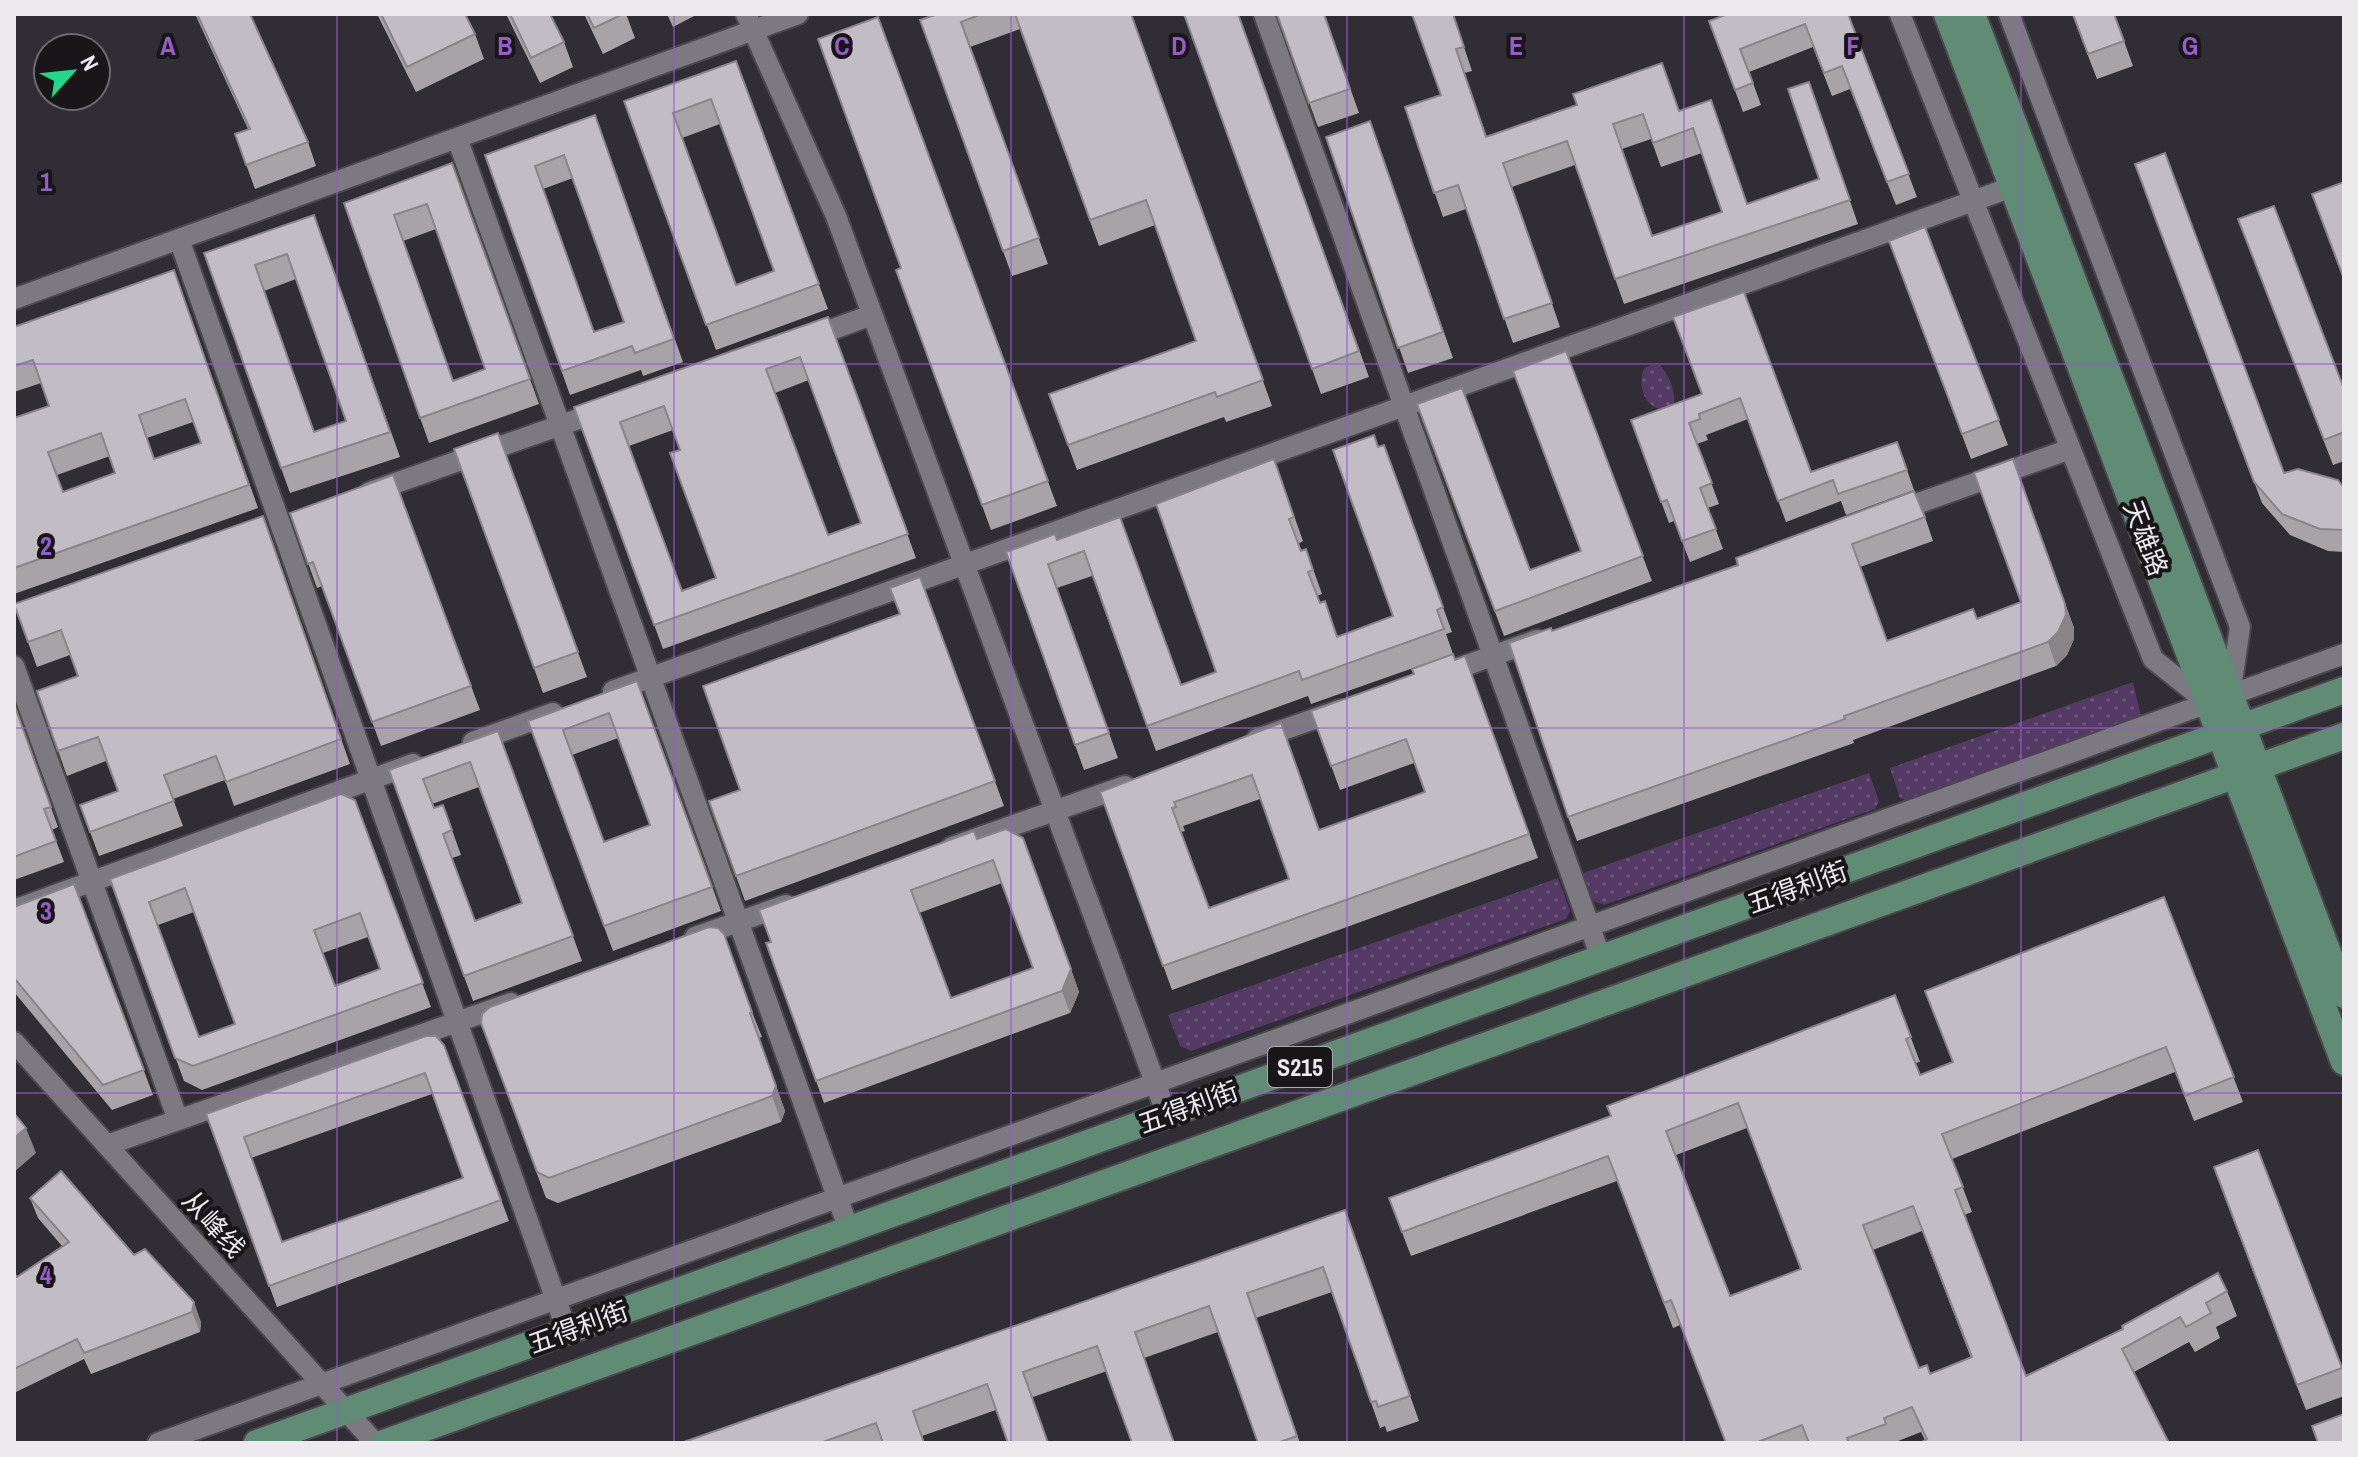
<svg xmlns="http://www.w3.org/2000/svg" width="2358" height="1457" font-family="'Archivo Narrow','Noto Sans SC',sans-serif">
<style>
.grass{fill:url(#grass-dots)}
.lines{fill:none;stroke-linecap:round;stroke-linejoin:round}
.minor-casing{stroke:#4c494e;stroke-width:24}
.major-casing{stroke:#4c494e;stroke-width:30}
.minor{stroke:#7d7980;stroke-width:20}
.major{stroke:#608b75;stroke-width:26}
.wall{fill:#a7a3a9;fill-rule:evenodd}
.shaded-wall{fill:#88848a}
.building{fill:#c2bdc5;stroke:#88848a;stroke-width:2;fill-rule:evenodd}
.grid{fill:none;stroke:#985ccb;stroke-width:2;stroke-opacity:0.55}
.labels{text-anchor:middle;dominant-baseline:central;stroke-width:8;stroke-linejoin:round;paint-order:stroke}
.shield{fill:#181619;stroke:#adaaaf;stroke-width:2}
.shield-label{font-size:24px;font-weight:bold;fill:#edeaef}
.street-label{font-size:26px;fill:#edeaef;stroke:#181619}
.grid-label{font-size:26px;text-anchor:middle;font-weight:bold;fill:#985ccb;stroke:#181619;stroke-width:8;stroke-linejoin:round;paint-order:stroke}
</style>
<defs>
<pattern id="grass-dots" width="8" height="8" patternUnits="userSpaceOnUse" patternTransform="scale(2)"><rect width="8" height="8" fill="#533963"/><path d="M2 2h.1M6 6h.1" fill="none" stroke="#6c567a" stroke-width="1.8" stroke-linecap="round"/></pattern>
</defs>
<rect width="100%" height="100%" fill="#312d34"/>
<path class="grass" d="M1651,365H1660C1668,375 1676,389 1674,403L1663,410C1644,407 1637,384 1644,368Z
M2133,682L2141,716L2136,720L1908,801L1900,798L1890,768Z
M1869,773L1879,801L1875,809L1604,905L1593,901L1583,873Z
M1558,878L1570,911L1566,919L1191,1051L1180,1046L1168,1015Z"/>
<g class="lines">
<g class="minor-casing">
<path id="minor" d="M746,14L836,216L1167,1115
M1264,14L1601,958
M1900,14L2153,659L2208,703
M2009,14L2240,627L2230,695
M457,138L849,1230
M179,239L567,1331
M14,299L798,14
M808,338L872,315
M370,492L604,410
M1894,512L2070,449
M14,666L178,1120
M1442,674L1537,640
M613,691L2012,187
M1257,739L1340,710
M473,742L553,713
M952,847L1125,786
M14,910L413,764
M695,937L786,905
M14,1042L375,1443
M107,1145L511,1003
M158,1443L2344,654"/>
</g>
<g class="major-casing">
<path id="major" d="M1947,14L2344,1062
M1972,14L2344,995
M257,1443L2344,690
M384,1443L2344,736"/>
</g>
<use href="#minor" class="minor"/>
<use href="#major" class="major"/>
</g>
<path class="wall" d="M195,14H250L308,142L316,166L255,189L235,134L248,129Z
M377,14H465L475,34L484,59L416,92Z
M506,14H550L564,42L573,67L540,83Z
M584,14H626L635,38L603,54Z
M667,14H698L673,27Z
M938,14H1131L1272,406L1226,422L1224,417L1077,470L1049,394L1196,341L1155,225L1099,246L1020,29L970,47L1048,264L1012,276L920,20Z
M1184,14H1238L1369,377L1321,394Z
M1277,14H1324L1359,113L1318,127Z
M1412,14H1453L1472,71L1464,73L1487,137L1577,105L1680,111L1748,204L1819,179L1809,82L1858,224L1624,304L1575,165L1512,187L1560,327L1513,343L1466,209L1443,217L1405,107L1441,95ZM1651,139L1661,167L1702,153L1722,212L1653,236L1622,149Z
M1848,14L1917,197L1896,205L1850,89L1832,96L1813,47L1749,72L1761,105L1743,112L1709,21Z
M2072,14L2124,41L2133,66L2097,79Z
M878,17L1057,506L991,530L896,270L901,268Z
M736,61L828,309L716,350L624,101ZM720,124L774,271L736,285L682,138Z
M595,115L683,362L643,376L641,370L570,395L485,155ZM573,178L624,322L594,332L543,189Z
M1370,121L1453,358L1408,373L1326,137Z
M452,163L539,404L429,443L344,203ZM436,229L485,369L453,381L403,241Z
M2135,164L2284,473L2344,488V552L2328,551L2290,535L2262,503Z
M314,215L400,457L290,493L204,253ZM296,279L346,421L314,432L264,291Z
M1925,227L2008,445L1971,459L1889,241Z
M2248,244L2344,389V461L2333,465Z
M174,270L258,508L14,594V418L49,406L41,383L14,392V327ZM193,422L201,443L154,459L147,438ZM110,456L115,473L63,492L57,475Z
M828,317L916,558L663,649L574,407ZM809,380L861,523L828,535L775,393ZM673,430L680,450L716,578L682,591L629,446Z
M1673,317L1811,472L1897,442L1914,490L1846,515L1841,501L1786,522L1748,419L1706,435L1708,440L1697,444L1719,504L1708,508L1723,549L1690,562L1674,521L1669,523L1631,420L1702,394Z
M1566,351L1652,581L1504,636L1417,404L1530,570L1580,551Z
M498,433L587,677L543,693L454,449Z
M1384,445L1452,632L1446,634L1453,654L1311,704L1308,696L1156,751L1092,576L1057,588L1118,758L1084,770L1006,552L1057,540L1120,517L1181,685L1216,672L1274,459L1303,541L1298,544L1301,551L1306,549L1322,594L1317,596L1338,636L1393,616L1378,447Z
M2013,459L2074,628V639L2067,655L2056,666L1853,740L1854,743L1577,841L1568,817L1552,631L1925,517L1933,541L1860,567L1887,641L1977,619L2021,602Z
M393,475L480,710L381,746L322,586L317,588L290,513Z
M263,516L350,764L234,806L225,780L173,799L183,826L99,856L80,805L118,791L106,761L67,776L37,691L78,676L70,655L37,667L14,604Z
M920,577L1004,806L745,901L709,801L740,790L900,614Z
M1465,656L1538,858L1172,990L1100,792L1281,723L1319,830L1425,792L1414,763L1340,790L1311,711ZM1260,799L1289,879L1209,908L1181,832L1185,831L1183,826Z
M637,681L721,911L613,951L528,721ZM618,738L650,825L604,842L572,755Z
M14,704L58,827L52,830L64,862L14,880Z
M498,731L582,961L473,1001L389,770ZM479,787L522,903L475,921L452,858L461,855L443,805L434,808L432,804Z
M355,800L431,1007L202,1090L184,1081L110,879ZM194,912L235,1024L199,1037L158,925ZM368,937L380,969L335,986L323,953Z
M1023,838L1079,992L1070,1013L824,1103L766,943L977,839ZM1002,883L1033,968L951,998L919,913Z
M74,884L153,1095L112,1110L14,992V907Z
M2164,897L2243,1102L2194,1121L2175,1072L1952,1159L1972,1212L1964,1215L2026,1376L2227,1291L2237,1316L2216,1327L2220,1338L2195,1352L2189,1342L2134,1372L1925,1440L1921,1432L1893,1443H1726L1680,1325L1673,1328L1617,1181L1411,1256L1389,1198L1611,1116L1895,995L1920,1062L1915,1063L1920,1075L1952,1062ZM1747,1128L1801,1269L1730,1296L1676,1155ZM1922,1231L1971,1358L1930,1374L1919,1368L1873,1250Z
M752,1012L762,1037L759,1038L785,1111L781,1122L558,1203L546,1198L481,1023Z
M444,1045L509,1221L277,1307L206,1114ZM432,1094L463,1178L282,1242L251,1158Z
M2258,1150L2344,1374V1396L2306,1410L2223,1193Z
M30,1198L134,1255L145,1249L201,1322L200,1332L91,1374L84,1359L14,1393V1273L17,1277L62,1246L38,1218Z
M1345,1210L1419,1421L1387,1432L1385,1426L1380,1428L1332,1292L1256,1318L1300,1443H1258L1218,1332L922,1436L924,1443H681Z"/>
<path class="shaded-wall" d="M2065,604L2074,628V639L2067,655L2056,666L2048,642Z
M1071,969L1079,992L1070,1013L1062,991Z
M776,1086L785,1111L781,1122L772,1096Z
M26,1128L36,1153L14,1172V1138Z
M194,1302L201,1322L200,1332L192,1312Z"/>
<path class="building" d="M197,14H250L308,142L246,165L235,134L250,129Z
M381,14H465L475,34L407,67Z
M510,14H550L564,42L531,58Z
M587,14H623L594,28Z
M938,14H982L961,22L1039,238L1003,251L920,20Z
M1015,14H1131L1263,380L1217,397L1215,392L1068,445L1049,394L1196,341L1146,200L1090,220Z
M1184,14H1238L1359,351L1312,369Z
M1277,14H1324L1350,89L1309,103Z
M1412,14H1453L1464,47L1456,49L1486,137L1577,105L1573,94L1662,63L1679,111L1711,100L1747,204L1819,179L1788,89L1809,82L1850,200L1615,279L1567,141L1503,163L1552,303L1504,319L1458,185L1434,193L1405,107L1441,95ZM1643,114L1653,143L1693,128L1722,212L1652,236L1613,124Z
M1728,14H1848L1909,174L1887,182L1842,66L1824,73L1805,24L1740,49L1753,83L1735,90L1709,21Z
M2073,14H2114L2124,41L2088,54Z
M878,17L1048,481L982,505L896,270L901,268L818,39Z
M736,61L819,284L706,325L624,101ZM711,99L774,271L736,285L673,113Z
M595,115L674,339L635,353L632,346L562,371L485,155ZM564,155L624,322L594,332L535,166Z
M1370,121L1443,332L1398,348L1326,137Z
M2165,153L2284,473L2298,469L2338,480L2344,488V530L2320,529L2282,514L2254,482L2135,164Z
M452,163L530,379L420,418L344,203ZM427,204L485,369L453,381L394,215Z
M2344,182V279L2312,194Z
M2274,206L2344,389V432L2324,440L2238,219Z
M314,215L390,432L281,468L204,253ZM287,254L346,421L314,432L255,265Z
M1925,227L1999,420L1962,434L1889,241Z
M174,270L249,485L14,568V418L49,406L33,360L14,366V327ZM185,399L201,443L154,459L139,415ZM101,433L115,473L63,492L48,452Z
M1744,292L1811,472L1897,442L1907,470L1838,494L1833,480L1778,501L1740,398L1699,414L1700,419L1689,423L1712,483L1700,488L1716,529L1682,541L1667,500L1661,502L1631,420L1702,394L1673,317Z
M828,317L908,534L654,625L574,407ZM800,357L861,523L828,535L766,369ZM664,406L680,450L670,453L716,578L682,591L620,422Z
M1566,351L1643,556L1495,611L1417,404L1462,388L1530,570L1581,551L1513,371Z
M498,433L578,652L534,668L454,449Z
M1374,435L1378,447L1384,445L1443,607L1437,610L1444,629L1302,680L1299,671L1147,726L1084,551L1048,564L1109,733L1075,745L1006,552L1055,534L1057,540L1120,517L1181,685L1216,672L1156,504L1274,459L1294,517L1289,519L1301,551L1306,549L1313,570L1308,572L1320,603L1325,601L1337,637L1393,616L1333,450Z
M2013,459L2065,604L2066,615L2058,632L2048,642L1844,716L1845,719L1568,817L1509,643L1551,628L1552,631L1738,565L1736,558L1914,491L1925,517L1852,544L1887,641L1973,609L1977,619L2021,602L1974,473Z
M393,475L471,686L372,722L313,562L308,564L290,513Z
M263,516L341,739L226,782L216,756L164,775L174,801L90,832L80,805L118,791L98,737L58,751L37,691L78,676L61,630L28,642L14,604Z
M920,577L995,781L736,876L709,801L740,790L703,686L900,614L890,588Z
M1453,654L1455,660L1465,656L1529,834L1163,966L1100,792L1281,723L1319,830L1425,792L1406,739L1331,766L1311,711L1414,674L1412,669ZM1252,775L1289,879L1209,908L1172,808L1176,807L1174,802Z
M637,681L712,887L604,926L528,721ZM609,713L650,825L604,842L563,730Z
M14,704L51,807L44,809L56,841L14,857Z
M498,731L573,936L464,976L389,770ZM470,762L522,903L475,921L443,834L452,830L443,805L434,808L423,779Z
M341,794L355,800L423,983L193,1066L175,1058L110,879ZM185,888L235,1024L199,1037L149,902ZM360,913L380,969L335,986L314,930Z
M1006,829L1023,838L1071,969L1062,991L816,1081L766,943L771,942L759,910L974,831L977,839ZM993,860L1033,968L951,998L911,890Z
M74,884L144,1070L103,1085L14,978V907Z
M2164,897L2234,1077L2185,1096L2166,1047L1942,1134L1963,1187L1955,1190L2026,1376L2123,1329L2122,1326L2218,1273L2227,1291L2206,1303L2211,1313L2186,1327L2180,1317L2122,1349L2169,1443H1920L1927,1439L1912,1407L1884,1418L1886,1424L1847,1438L1849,1443H1809L1802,1425L1755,1443H1726L1671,1300L1664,1303L1608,1156L1402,1232L1389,1198L1611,1116L1607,1106L1895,995L1911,1037L1906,1039L1920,1075L1953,1062L1925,991ZM1738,1103L1801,1269L1730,1296L1666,1131ZM1913,1206L1972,1357L1930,1374L1927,1365L1919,1368L1863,1225Z
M709,927L718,928L724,934L752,1012L750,1013L776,1086L772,1096L549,1178L537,1172L481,1023L482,1014L490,1007Z
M426,1036H436L444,1045L501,1200L269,1286L206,1114ZM425,1073L463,1178L282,1242L244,1137Z
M14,1113L26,1128L14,1138Z
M2258,1150L2342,1368L2297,1385L2214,1167Z
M61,1171L134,1255L145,1249L194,1302L192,1312L84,1353L77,1339L14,1369V1273L17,1277L69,1242L30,1198Z
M1345,1210L1410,1396L1378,1407L1376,1401L1371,1402L1323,1267L1247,1293L1297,1436L1277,1443H1258L1209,1306L1135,1332L1174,1443H1132L1097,1346L1023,1372L1048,1443H1008L987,1384L913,1411L924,1443H883L876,1423L820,1443H681Z
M2344,1414V1443H2318L2312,1426Z"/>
<path class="grid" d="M337,14V1443M674,14V1443M1011,14V1443M1347,14V1443M1684,14V1443M2021,14V1443M14,364H2344M14,728H2344M14,1093H2344"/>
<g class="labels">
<rect class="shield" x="1268" y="1047" width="64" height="40" rx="6"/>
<g class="shield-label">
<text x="1300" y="1067">S215</text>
</g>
<g class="street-label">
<text transform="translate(2146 538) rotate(69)">天雄路</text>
<text transform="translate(1797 887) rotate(-20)">五得利街</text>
<text transform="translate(1188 1107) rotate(-20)">五得利街</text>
<text transform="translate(214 1224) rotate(48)">从峰线</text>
<text transform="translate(578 1327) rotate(-20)">五得利街</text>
</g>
</g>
<g class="grid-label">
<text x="168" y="55">A</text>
<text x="505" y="55">B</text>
<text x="842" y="55">C</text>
<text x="1179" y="55">D</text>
<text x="1516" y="55">E</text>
<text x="1853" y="55">F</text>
<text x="2190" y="55">G</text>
<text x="46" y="191">1</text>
<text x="46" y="555">2</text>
<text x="46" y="920">3</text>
<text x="46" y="1284">4</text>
</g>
<rect width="2358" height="1457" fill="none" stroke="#edeaef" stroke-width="32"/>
<g transform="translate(72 72) rotate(63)"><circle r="38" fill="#181619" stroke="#6d6b6f" stroke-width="2"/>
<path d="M0-6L14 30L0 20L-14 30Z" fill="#20d887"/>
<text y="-12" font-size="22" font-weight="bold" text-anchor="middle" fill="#edeaef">N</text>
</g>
</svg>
